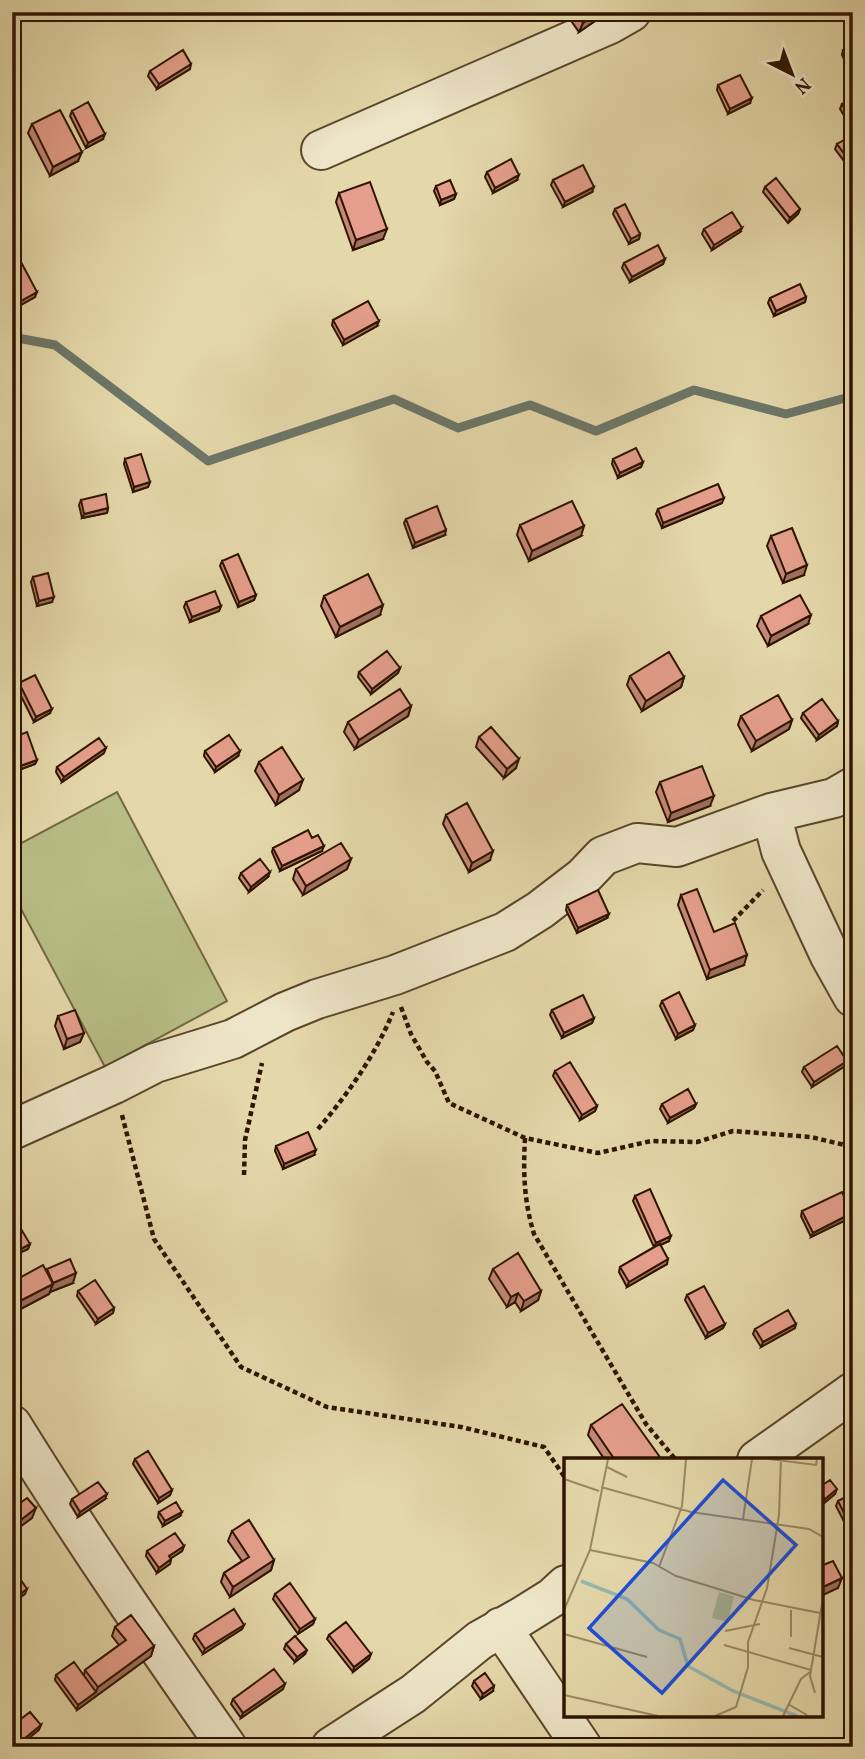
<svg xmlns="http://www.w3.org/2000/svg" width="865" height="1759" font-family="Vollkorn,serif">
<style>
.green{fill:#b8bd85;stroke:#736842;stroke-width:2}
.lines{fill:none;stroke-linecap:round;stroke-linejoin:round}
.stream{stroke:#6c7668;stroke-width:9}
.minor-casing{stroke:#5c452a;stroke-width:42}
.path{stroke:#2e1400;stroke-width:4.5;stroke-dasharray:5 3.5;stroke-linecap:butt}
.minor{stroke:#ede5c7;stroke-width:38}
.wall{fill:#c48878;stroke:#2e1400;stroke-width:2}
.shaded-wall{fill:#a06f61;stroke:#2e1400;stroke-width:2}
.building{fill:#e49e8b;stroke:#2e1400;stroke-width:2}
.inset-river{fill:none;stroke:#96b8ae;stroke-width:3.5}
.inset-road{fill:none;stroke:#9b8965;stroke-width:2}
.view{fill:#1d4ed8;fill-opacity:0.15;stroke:#1d4ed8;stroke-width:3.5}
.inset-edge{fill:none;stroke:#2e1400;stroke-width:3.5}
</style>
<rect width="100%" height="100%" fill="#e4d7a9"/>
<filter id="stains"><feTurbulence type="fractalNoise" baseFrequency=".00286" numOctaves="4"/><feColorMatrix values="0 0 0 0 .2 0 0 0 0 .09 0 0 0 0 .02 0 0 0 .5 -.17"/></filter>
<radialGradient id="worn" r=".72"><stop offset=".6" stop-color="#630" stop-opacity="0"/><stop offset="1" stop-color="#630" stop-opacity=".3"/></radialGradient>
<path class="green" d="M117,792L227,1001L105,1067L12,892V848Z"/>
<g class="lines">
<path class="stream" d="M12,337L55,345L208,461L394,399L458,428L530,405L596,431L694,390L786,414L853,396"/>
<g class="minor-casing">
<path id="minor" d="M321,150L610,24L631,12
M771,813L781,851L830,956L853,997
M12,1130L114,1084L155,1063L233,1039L285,1012L317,999L395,975L505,932L540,910L583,877L603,856L637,843L677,847L771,813L834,798L853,787
M12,1425C80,1535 153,1641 227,1747
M757,1460L853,1392
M501,1627L582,1747
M331,1747L413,1694L480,1640L521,1617L553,1597L566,1585"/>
</g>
<path class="path" d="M733,921L763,890
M401,1007L411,1034L427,1062L435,1071L449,1103L525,1138L598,1153L651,1141L697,1142L733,1131L811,1137L853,1147
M122,1115L154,1239L241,1367L327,1407L461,1427L544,1447L566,1479
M318,1129C348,1094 376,1054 393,1012
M525,1138C523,1173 524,1201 534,1234L646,1424L676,1460
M244,1175L245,1140L262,1063"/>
<use href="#minor" class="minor"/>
</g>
<path class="wall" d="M565,12H608L579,32Z
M853,45V66L848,68L842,55L843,50Z
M190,69L157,89L148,76L150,71Z
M718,85L750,103L728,114L717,90Z
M853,98V129H852L840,109L842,104Z
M72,111L103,139L86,148L70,116Z
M32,124L78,161L50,176L28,133Z
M837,144L853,162L847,165L835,149Z
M487,172L517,180L493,193L485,177Z
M553,180L592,192L563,207L551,185Z
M436,186L456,194L454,199L440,205L434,191Z
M765,187L800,209L798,214L788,223L763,192Z
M339,193L383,239L353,250L336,202Z
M615,209L640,234L639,239L629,244L613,214Z
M704,229L740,232L712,250L702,234Z
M665,259L663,264L630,282L622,268L624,263Z
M12,267L35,297L17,307L12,297Z
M806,297L805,302L774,316L768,303L770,298Z
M333,320L377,326L343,345L332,325Z
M125,459L150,482L148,487L133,492L124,464Z
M613,459L643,462L641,467L618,478L612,464Z
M81,500L108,508L107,513L82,518L79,505Z
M722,503L662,528L656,514L658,509Z
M406,519L445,535L413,548L404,523Z
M520,525L581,536L529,561L517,535Z
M771,536L804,575L783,583L767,546Z
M222,561L256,595L254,600L238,607L220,566Z
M33,577L52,602L37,606L31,582Z
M324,596L380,615L336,637L321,606Z
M186,602L221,606L219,611L190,622L184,607Z
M761,616L808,624L768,646L757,626Z
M400,668L398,673L371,694L358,677L359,672Z
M630,676L684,677L681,687L642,711L627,685Z
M19,683L50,713L34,722L17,688Z
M411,706L408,716L355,749L344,732L348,722Z
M803,713L838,721L837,726L817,740L801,718Z
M741,716L792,720L789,729L752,751L738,725Z
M479,737L516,768L504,778L476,747Z
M12,738L37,760L35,764L19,770L12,752Z
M205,751L238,756L215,772L204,756Z
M104,753L62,782L56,772L57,767Z
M259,762L299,790L276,805L255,771Z
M660,782L710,806L668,822L656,792Z
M446,815L490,860L469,872L443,824Z
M312,838L322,851L280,871L272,852L273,848Z
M351,859L347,869L303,895L293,879L296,869Z
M241,873L268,877L249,892L239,878Z
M681,895L714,932L744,965L707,979L678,905Z
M567,905L607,918L577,933L566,910Z
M662,1001L695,1025L693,1030L676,1039L660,1006Z
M552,1010L594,1018L592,1023L562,1038L550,1015Z
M58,1016L84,1033L80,1042L64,1049L55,1026Z
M845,1066L812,1087L802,1072L804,1067Z
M555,1071L597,1106L595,1111L580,1120L553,1076Z
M662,1104H696L694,1108L668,1123L660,1109Z
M276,1146L314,1155L283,1169L275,1151Z
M635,1196L669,1241L660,1245L667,1264L627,1287L619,1272L620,1267L654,1247L633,1201Z
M802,1211L850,1218L811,1237L801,1216Z
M12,1234L30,1244L28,1249L15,1255L12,1250Z
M47,1269L73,1283L50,1292L49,1294L13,1313L12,1282L46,1271Z
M493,1269L541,1291L538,1300L521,1311L515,1302L507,1307L489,1279Z
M78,1291L114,1308L113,1313L96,1324L77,1296Z
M687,1295L725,1324L723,1328L706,1338L685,1300Z
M795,1328L761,1347L753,1334L755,1329Z
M591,1425L662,1460H605L588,1435Z
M135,1459L172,1490L170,1495L158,1503L133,1464Z
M821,1486L835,1494L823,1504L821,1501Z
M853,1497V1539L836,1506L838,1501Z
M72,1499H105L78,1517L70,1504Z
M159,1512L180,1516L163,1526L158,1517Z
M232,1531L274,1560L271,1570L230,1597L221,1582L224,1573L242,1561L228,1541Z
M184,1546L182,1551L171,1558L170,1564L157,1573L146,1556L147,1551Z
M275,1594L315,1619L313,1624L298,1634L273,1599Z
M244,1625L242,1629L203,1654L193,1639L195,1634Z
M115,1627L154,1646L151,1656L77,1710L55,1680L56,1675H84L85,1670L119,1645L112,1636Z
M329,1635L369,1659L353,1672L327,1639Z
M286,1644L305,1654L295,1662L284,1649Z
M474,1681L493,1691L481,1699L472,1686Z
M283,1689L241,1718L231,1704L233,1699Z"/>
<path class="shaded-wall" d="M597,12H608L579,32L583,23Z
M191,64L190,69L157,89L159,84Z
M752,98L750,103L728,114L730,109Z
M105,134L103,139L86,148L88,143Z
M82,152L78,161L50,176L53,167Z
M519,175L517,180L493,193L495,188Z
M594,187L592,192L563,207L565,202Z
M456,194L454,199L440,205L441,200Z
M800,209L798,214L788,223L790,218Z
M742,228L740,232L712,250L714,245Z
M387,229L383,239L353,250L356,240Z
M640,234L639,239L629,244L631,239Z
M665,259L663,264L630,282L632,277Z
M37,292L35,297L17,307L19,302Z
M806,297L805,302L774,316L776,311Z
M379,321L377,326L343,345L344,340Z
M643,462L641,467L618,478L620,473Z
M150,482L148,487L133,492L134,487Z
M724,498L722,503L662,528L663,523Z
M108,508L107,513L82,518L84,514Z
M584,526L581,536L529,561L532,551Z
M446,530L445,535L413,548L415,543Z
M807,565L804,575L783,583L786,574Z
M256,595L254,600L238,607L239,602Z
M54,597L52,602L37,606L39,601Z
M383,605L380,615L336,637L340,627Z
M221,606L219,611L190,622L192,617Z
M811,615L808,624L768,646L771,636Z
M400,668L398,673L371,694L372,689Z
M684,677L681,687L642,711L646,701Z
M411,706L408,716L355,749L359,740Z
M52,709L50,713L34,722L36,717Z
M792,720L789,729L752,751L756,741Z
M838,721L837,726L817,740L819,735Z
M106,748L104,753L62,782L64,777Z
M240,751L238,756L215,772L216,767Z
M519,759L516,768L504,778L507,769Z
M37,760L35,764L19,770L20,766Z
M303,780L299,790L276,805L279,795Z
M714,796L710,806L668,822L671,813Z
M324,846L322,851L280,871L282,866Z
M493,851L490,860L469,872L472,863Z
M351,859L347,869L303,895L306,886Z
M270,872L268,877L249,892L251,887Z
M609,914L607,918L577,933L578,928Z
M747,955L744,965L707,979L710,970Z
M594,1018L592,1023L562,1038L564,1033Z
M695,1025L693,1030L676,1039L678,1034Z
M84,1033L80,1042L64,1049L67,1039Z
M847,1061L845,1066L812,1087L814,1082Z
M696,1104L694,1108L668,1123L670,1118Z
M597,1106L595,1111L580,1120L582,1115Z
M316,1150L314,1155L283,1169L284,1164Z
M852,1213L850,1218L811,1237L813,1233Z
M671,1236L669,1241L654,1248L656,1243Z
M30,1244L28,1249L15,1255L17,1251Z
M668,1259L667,1264L627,1287L629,1282Z
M76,1273L73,1283L50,1292L53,1283Z
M53,1284L49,1294L13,1313L16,1303Z
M541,1291L538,1300L521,1311L524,1301Z
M518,1293L515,1302L507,1307L511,1297Z
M114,1308L113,1313L96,1324L98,1319Z
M725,1324L723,1328L706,1338L708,1333Z
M796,1324L795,1328L761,1347L763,1342Z
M837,1489L835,1494L823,1504L825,1499Z
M172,1490L170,1495L158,1503L159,1498Z
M107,1494L105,1499L78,1517L80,1512Z
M36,1508L32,1518L12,1533V1527Z
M182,1512L180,1516L163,1526L165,1521Z
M184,1546L182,1551L167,1561L169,1556Z
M171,1559L170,1564L157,1573L159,1568Z
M274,1560L271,1570L230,1597L233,1587Z
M842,1578L838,1588L821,1596V1588Z
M27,1589L25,1594L12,1603L13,1599Z
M315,1619L313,1624L298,1634L300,1629Z
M244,1625L242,1629L203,1654L205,1649Z
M154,1646L151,1656L77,1710L78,1705L96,1692L98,1687Z
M307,1650L305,1654L295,1662L297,1657Z
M371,1654L369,1659L353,1672L354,1667Z
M285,1684L283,1689L241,1718L243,1713Z
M494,1686L493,1691L481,1699L483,1694Z
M41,1725L39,1730L18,1747H14Z"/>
<path class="building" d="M575,12H597L583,23Z
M853,45V62L850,63L843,50Z
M183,50L191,64L159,84L150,71Z
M740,75L752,98L730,109L718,85Z
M853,98V122L842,104Z
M88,102L105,134L88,143L72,111Z
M60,110L82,152L53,167L32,124Z
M853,135V158L849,160L837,144Z
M511,159L519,175L495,188L487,172Z
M583,165L594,187L565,202L553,180Z
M776,178L800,209L790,218L765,187Z
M450,180L456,194L441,200L436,186Z
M370,182L387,229L356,240L339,193Z
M625,204L640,234L631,239L615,209Z
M732,212L742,228L714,245L704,229Z
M658,245L665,259L632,277L624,263Z
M21,262L37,292L19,302L12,289V267Z
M800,284L806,297L776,311L770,298Z
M368,301L379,321L344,340L333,320Z
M636,448L643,462L620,473L613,459Z
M141,454L150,482L134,487L125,459Z
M718,484L724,498L663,523L658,509Z
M106,494L108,508L84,514L81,500Z
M572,501L584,526L532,551L520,525Z
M437,506L446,530L415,543L406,519Z
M12,507L16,522L12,523Z
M792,528L807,565L786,574L771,536Z
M238,554L256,595L239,602L222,561Z
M48,573L54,597L39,601L33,577Z
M368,574L383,605L340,627L324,596Z
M215,591L221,606L192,617L186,602Z
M800,595L811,615L771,636L761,616Z
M387,651L400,668L372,689L359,672Z
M669,652L684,677L646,701L630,676Z
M35,675L52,709L36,717L19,683Z
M400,689L411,706L359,740L348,722Z
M778,695L792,720L756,741L741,716Z
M822,699L838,721L819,735L803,713Z
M491,727L519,759L507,769L479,737Z
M27,732L37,760L20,766L12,742V738Z
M229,735L240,751L216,767L205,751Z
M99,738L106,748L64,777L57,767Z
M282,747L303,780L279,795L259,762Z
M702,766L714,796L671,813L660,782Z
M12,769L17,779L12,782Z
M467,803L493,851L472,863L446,815Z
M308,830L312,838L318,835L324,846L282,866L273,848Z
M341,843L351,859L306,886L296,869Z
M260,859L270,872L251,887L241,873Z
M697,889L714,932L735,923L747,955L710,970L681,895Z
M598,890L609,914L578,928L567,905Z
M679,992L695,1025L678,1034L662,1001Z
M583,995L594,1018L564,1033L552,1010Z
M75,1010L84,1033L67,1039L58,1016Z
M837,1046L847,1061L814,1082L804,1067Z
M570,1062L597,1106L582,1115L555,1071Z
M688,1089L696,1104L670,1118L662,1104Z
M308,1132L316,1150L284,1164L276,1146Z
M650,1189L671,1236L656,1243L635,1196Z
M842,1192L852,1213L813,1233L802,1211Z
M21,1229L30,1244L17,1251L12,1242V1234Z
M660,1244L668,1259L629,1282L620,1267Z
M518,1253L541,1291L524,1301L518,1293L511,1297L493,1269Z
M70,1259L76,1273L53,1283L47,1269Z
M43,1265L53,1284L16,1303L12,1295V1282Z
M95,1280L114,1308L98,1319L78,1291Z
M704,1286L725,1324L708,1333L687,1295Z
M788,1310L796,1324L763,1342L755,1329Z
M622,1404L662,1460H615L591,1425Z
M148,1451L172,1490L159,1498L135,1459Z
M830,1480L837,1489L825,1499L821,1494V1486Z
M98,1482L107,1494L80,1512L72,1499Z
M851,1494L853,1497V1531L838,1501Z
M27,1498L36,1508L12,1527V1509Z
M176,1502L182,1512L165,1521L159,1512Z
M249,1520L274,1560L233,1587L224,1573L249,1557L232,1531Z
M175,1533L184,1546L169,1556L171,1559L159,1568L147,1551Z
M833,1561L842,1578L821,1588V1566Z
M12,1567L27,1589L13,1599L12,1597Z
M290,1583L315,1619L300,1629L275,1594Z
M234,1609L244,1625L205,1649L195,1634Z
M131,1615L154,1646L98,1687L85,1670L126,1640L115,1627Z
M346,1622L371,1654L354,1667L329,1635Z
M295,1636L307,1650L297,1657L286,1644Z
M74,1662L96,1692L78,1705L56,1675Z
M274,1669L285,1684L243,1713L233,1699Z
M485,1673L494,1686L483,1694L474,1681Z
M30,1712L41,1725L14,1747H12V1726Z
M466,1739L473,1747H457Z"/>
<g transform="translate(564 1458)">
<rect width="259" height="259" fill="#e4d7a9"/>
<path d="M155,134L170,138L164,164L148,160Z" fill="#b8bd85"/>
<path class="inset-river" d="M17,123L63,141L95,172L116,181L124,208L169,233L233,258"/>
<path class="inset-road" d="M205,1L252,7L253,1M43,9L63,19M0,21L35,33M37,29L127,54L245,71L259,79M179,61L188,1M26,92L89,105L112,118L190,142L256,155M95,109L118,48L122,1M0,152L26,92L44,1M161,173L196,166M0,176L83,199M227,179V152M160,187L247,212M225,190L259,199M251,235L246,218L259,140M0,237L94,258M224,246L243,257M151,258L172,249L184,209V184L203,130L215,57L217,1M219,258L237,221L246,214"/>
<path class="view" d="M159,22L232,87L98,235L25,170Z"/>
<rect width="259" height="259" class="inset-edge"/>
</g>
<rect width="865" height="1759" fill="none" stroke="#e4d7a9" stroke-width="42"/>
<rect x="14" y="14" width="837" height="1731" fill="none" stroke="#2e1400" stroke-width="3.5"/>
<rect x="21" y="21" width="823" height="1717" fill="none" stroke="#2e1400" stroke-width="2"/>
<g transform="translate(792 74) rotate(138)" stroke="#ede5c7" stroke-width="5" paint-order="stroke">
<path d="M0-5L12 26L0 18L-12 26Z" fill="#2e1400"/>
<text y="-10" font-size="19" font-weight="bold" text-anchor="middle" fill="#2e1400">N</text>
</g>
<rect width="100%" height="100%" filter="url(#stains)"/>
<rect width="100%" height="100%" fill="url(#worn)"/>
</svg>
